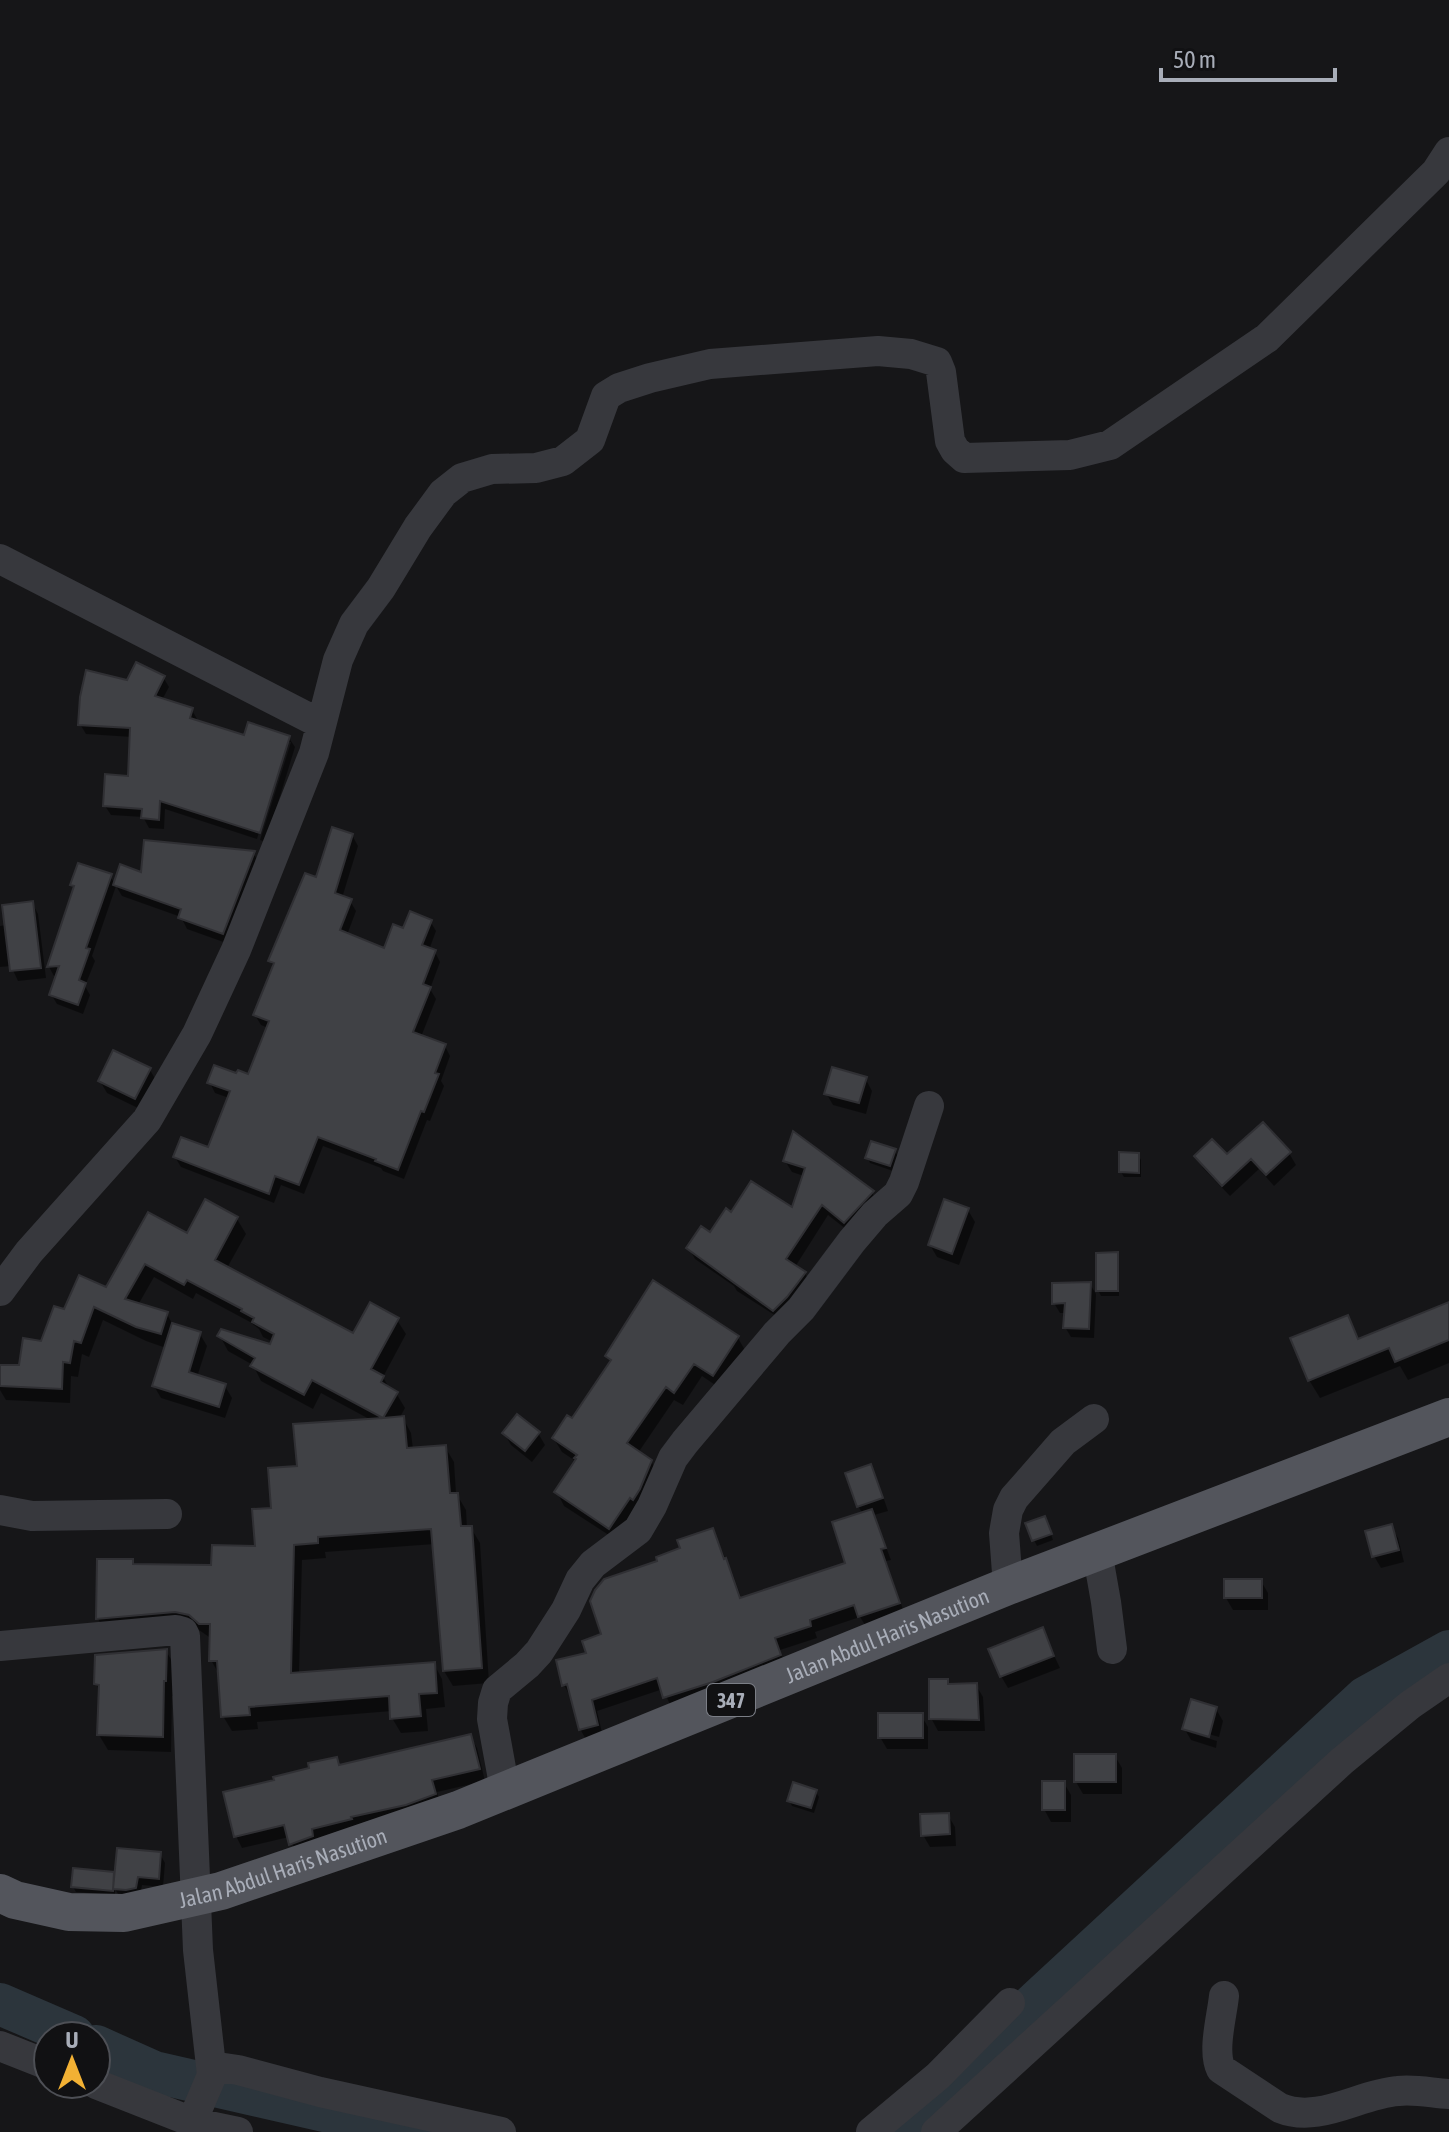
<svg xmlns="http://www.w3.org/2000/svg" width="1449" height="2132" font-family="'Asap Condensed',sans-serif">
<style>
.shadow{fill:#0007}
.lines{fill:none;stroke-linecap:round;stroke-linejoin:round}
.river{stroke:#2c353c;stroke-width:42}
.building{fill:#404145;stroke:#303034;stroke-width:2}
.minor{stroke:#37383d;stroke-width:30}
.major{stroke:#53555c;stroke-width:38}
.labels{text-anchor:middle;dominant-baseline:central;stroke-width:6;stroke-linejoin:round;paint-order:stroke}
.shield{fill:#111113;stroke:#7b7e86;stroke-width:2}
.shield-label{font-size:20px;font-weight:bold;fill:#a8adb8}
.street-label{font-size:22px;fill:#a8adb8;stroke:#111113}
</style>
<rect width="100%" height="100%" fill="#161618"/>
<path class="shadow" d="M163,677L169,687L162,700L192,710L197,719L196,722L245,738H289L295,747L266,842L260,840L291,742H286L257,839L165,809L164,829L149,828L143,817L111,815L105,806L130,778L132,737L86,734L80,724L128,682Z
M352,835L358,846L342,898L350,901L356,911L347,935L386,950L405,931L430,921L436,931L429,950L435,952L440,962L430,989L436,999L421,1037L445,1046L450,1056L441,1081L444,1086L430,1121L427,1120L404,1179L383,1171L381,1168L323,1146L304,1194L281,1185L274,1203L181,1167L175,1157L209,1150L229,1098L215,1093L210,1083L237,1076H250L268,1028L261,1025L255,1015L274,968L270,961L317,880Z
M253,853L260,864L229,944L187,929L181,917L122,896L116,886L92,956L95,961L85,986L90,995L83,1014L57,1004L51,994L58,976H54L49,967L75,890L72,885L110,876L115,884L143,874Z
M32,903L38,914L46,978L18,981L11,966L0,967V926L6,925Z
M150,1070L157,1082L142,1110L107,1093L100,1081Z
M865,1078L872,1091L866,1114L833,1105L826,1093Z
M794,1134L872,1193L879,1204L851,1233L828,1215L795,1267L805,1273L811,1285L776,1316L737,1291L734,1286L695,1259L689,1248L710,1235L731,1214L793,1211L804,1176L792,1172L785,1161Z
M895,1151L898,1156L893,1171L870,1163L867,1157Z
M1289,1153L1296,1165L1274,1186L1259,1169L1230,1196L1203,1168L1196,1156L1227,1157Z
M1138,1155L1141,1160V1177H1124L1121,1172Z
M968,1210L975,1222L959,1265L937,1257L930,1245Z
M149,1215L188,1235L237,1219L246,1234L227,1268L354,1335L397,1320L406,1334L383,1377L390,1390L396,1393L405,1408L399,1419L403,1418L411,1433L413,1449L445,1447L454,1462L456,1493L466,1510L467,1528H471L480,1543L489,1683L453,1686L444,1671L435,1544L325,1552L326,1558L302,1560L299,1674L434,1664L442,1679L445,1707L426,1709L428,1731L401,1733L392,1718V1711L257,1722L258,1729L232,1731L223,1716L220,1676L211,1660L212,1639L199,1630L185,1626L106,1634L98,1619L131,1561L134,1566L213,1567L257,1548L273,1510L299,1468L371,1420L321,1393L313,1409L261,1381L253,1365L228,1351L220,1336L271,1347L273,1342L263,1337L259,1329L250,1322L196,1293L193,1299L154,1277L138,1305L167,1314L173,1325L200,1334L207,1346L197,1377L225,1386L232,1398L225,1418L161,1398L154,1386L166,1348L146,1341L103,1320L89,1357L82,1354L78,1377L71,1376L70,1403L6,1400L0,1390V1367L21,1368L42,1343L65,1312L107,1290Z
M1116,1254L1119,1260V1296H1101L1098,1290Z
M654,1283L738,1338L746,1352L721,1389L702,1376L683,1405L674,1400L638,1453L651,1461L659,1475L618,1541L564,1506L557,1492L577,1462L562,1452L554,1439L573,1420L611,1363L607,1356Z
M1090,1284L1096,1294L1094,1338L1071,1337L1065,1327L1066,1313H1060L1054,1303Z
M1449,1304V1363L1408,1380L1400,1366L1320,1398L1309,1380L1348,1317L1360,1340Z
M504,1433H538L545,1445L532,1462L511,1445Z
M870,1467L877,1479L888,1511L874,1515L891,1560L886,1561L905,1615L867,1628L860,1617L815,1632L817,1638L780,1650L786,1667L672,1709L663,1689L597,1711L603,1737L587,1741L580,1729L572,1696H570L564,1685L660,1563L712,1530L732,1572L742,1600L848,1565L863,1514L858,1506Z
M1047,1523L1053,1540L1037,1546L1034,1540Z
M1391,1526L1398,1538L1404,1562L1381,1568L1374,1556Z
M1261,1581L1268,1593V1610H1233L1226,1598Z
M1042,1630L1060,1668L1008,1688L1001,1676Z
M166,1651L175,1666L174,1696H172L171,1752L108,1750L99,1735L101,1692L96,1684Z
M947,1681L950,1686L976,1685L983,1697L985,1731H938L931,1718Z
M1216,1709L1223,1721L1219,1737L1191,1729V1733L1217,1741L1216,1748L1191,1740L1184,1728Z
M921,1715L928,1727V1749H887L880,1737Z
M470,1736L477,1748L485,1781L437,1792L441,1806L297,1855L289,1837L242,1848L236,1836L312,1770L336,1759L340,1766Z
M1115,1756L1122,1768V1794H1083L1076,1782Z
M1064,1783L1071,1795V1822H1051L1044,1809Z
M816,1792L819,1797L814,1813L792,1806L789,1800Z
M948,1815L955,1827L956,1846L930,1847L923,1835Z
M160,1854L165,1863L163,1887L142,1885L140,1896L120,1897L115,1889V1895L76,1892L73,1887L113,1874L116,1879Z"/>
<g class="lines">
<path class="river" d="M0,2004L74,2036
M96,2046L154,2072L416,2132
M901,2132L1039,1999L1366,1697L1449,1651"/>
</g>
<path class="building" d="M136,662L165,676L155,696L193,708L190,718L244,735L248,722L290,736L260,833L160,801L159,820L141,818L142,809L103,806L105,774L128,776L130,728L78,725L80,697L86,670L127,680Z
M332,827L353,834L335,893L352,899L340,930L384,948L393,924L403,928L410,911L432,920L422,945L436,950L423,984L431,987L413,1032L446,1044L435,1073L439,1074L424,1112L421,1111L398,1170L375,1161L376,1159L318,1137L299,1185L275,1176L269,1194L173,1157L181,1137L208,1147L230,1091L207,1083L214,1065L236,1073L238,1070L248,1074L269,1021L253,1015L274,963L268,961L305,873L316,877Z
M144,840L255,851L223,934L178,918L181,909L113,885L120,864L141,872Z
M78,863L112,874L86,948L90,949L79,980L86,983L78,1005L49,995L59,966L47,967L74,886L70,885Z
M33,901L41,968L10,971L2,905Z
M113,1050L151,1068L135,1099L98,1081Z
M832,1067L867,1077L859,1103L824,1094Z
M1263,1122L1291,1152L1266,1175L1251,1159L1222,1186L1194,1156L1212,1139L1227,1154Z
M793,1131L874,1191L844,1223L822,1205L786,1259L806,1272L787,1297L773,1311L686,1248L701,1226L710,1232L726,1208L731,1212L751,1181L792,1207L805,1168L783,1161Z
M871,1141L896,1149L890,1166L865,1158Z
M1119,1152L1139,1153V1173L1119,1172Z
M205,1199L238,1217L215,1260L353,1333L370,1302L399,1318L371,1369L384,1376L381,1382L398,1392L383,1418L404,1416L407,1448L446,1445L450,1493H458L461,1526H472L482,1668L443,1671L431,1529L318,1537V1543L294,1545L291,1673L435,1662L437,1693L419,1694L421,1716L390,1719L389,1696L249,1707L250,1715L221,1717L217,1661H209L210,1624H199L189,1615L175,1612L96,1619L97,1559H133V1564L211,1565L212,1545L255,1546L252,1509L271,1508L268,1468L297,1466L293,1424L383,1418L312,1380L304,1395L250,1366L255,1358L217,1336L221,1329L270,1344L274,1334L252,1322L254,1318L241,1311L242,1309L187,1280L184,1285L145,1264L125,1299L168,1312L161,1334L136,1327L94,1307L81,1343L74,1341L70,1363L63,1362L62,1389L0,1386V1365H19L23,1338L41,1341L54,1306L64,1309L79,1275L106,1287L148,1212L187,1233Z
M944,1199L969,1208L952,1254L928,1245Z
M1118,1252V1291H1096V1253Z
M653,1280L739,1336L713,1376L694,1364L674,1393L666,1387L627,1443L652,1460L640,1489L633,1500L630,1498L609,1529L554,1492L576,1459L574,1458L577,1455L552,1438L567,1415L572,1418L611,1360L605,1356Z
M1091,1282L1089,1329L1063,1328L1065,1303L1052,1304V1283Z
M1449,1302V1340L1395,1362L1389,1348L1308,1381L1290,1338L1348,1315L1358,1339Z
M172,1323L201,1332L189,1372L226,1384L219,1407L152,1386Z
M517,1414L540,1432L525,1451L502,1433Z
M871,1464L883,1498L857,1507L845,1473Z
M872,1509L886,1548L881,1549L900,1603L858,1617L854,1605L810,1620L811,1626L775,1638L781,1655L713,1682L663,1698L657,1678L592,1700L598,1725L579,1730L567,1684L562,1686L556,1660L586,1653L582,1641L601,1634L590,1601L595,1590L604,1579L657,1561L656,1557L680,1548L677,1540L713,1528L724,1559L726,1558L740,1598L845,1563L832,1522Z
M1045,1516L1052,1534L1032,1541L1025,1523Z
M1392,1524L1399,1550L1372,1557L1365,1531Z
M1224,1579H1262V1598H1224Z
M1043,1627L1054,1656L1000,1677L988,1649Z
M167,1649L166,1681H164L163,1737L97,1735L99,1685L94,1684L95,1655Z
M929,1679H948V1684L977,1683L979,1720L929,1719Z
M1191,1699L1217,1707L1209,1737L1182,1729Z
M878,1713H923V1738H878Z
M471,1734L480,1769L432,1780L436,1794L406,1805L351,1817L352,1819L312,1829L313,1836L289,1845L284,1825L234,1837L223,1792L274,1780L273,1777L309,1768L308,1763L337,1757L339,1765Z
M1074,1754H1116V1782H1074Z
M1042,1781H1065V1810H1042Z
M793,1782L817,1790L811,1808L787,1801Z
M949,1813L950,1834L921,1836L920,1814Z
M117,1848L161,1852L159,1879L138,1877L136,1888L126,1890L113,1889Z
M73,1868L114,1872L113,1891L71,1887Z"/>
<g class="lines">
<path class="minor" d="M0,559L321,724
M0,1291L29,1252L147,1120L197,1034L236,950L314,753L338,660L354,624L381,588L418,527L443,493L462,478L492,469L536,468L563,461L590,440L606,396L619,388L650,378L710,364L878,351L911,354L937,362L941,372L950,441L955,450L964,458L1070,455L1110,445L1267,338L1436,172L1449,152
M0,1510L32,1516L167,1514
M1097,1551L1106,1602L1112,1649
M1008,1586L1004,1533L1008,1510L1014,1498L1063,1442L1094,1419
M0,1646L176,1630L183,1632L185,1636L198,1950L212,2075L195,2115V2132
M505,1790L492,1719L493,1703L497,1690L527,1665L539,1652L566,1610L580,1580L593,1564L638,1530L652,1506L673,1458L685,1442L777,1333L801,1309L852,1241L875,1214L898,1194L904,1182L929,1106
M1224,1996C1222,2016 1212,2051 1221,2069L1280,2108C1319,2124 1359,2094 1398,2091C1415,2089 1432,2093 1449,2094
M0,2046L48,2065
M211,2066L238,2070L320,2092L501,2132
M96,2084L195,2123L238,2132
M871,2132L938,2076L1010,2003
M936,2132L1342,1761L1410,1705L1449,1678"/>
<path class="major" id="s1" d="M0,1893L15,1900L69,1912L124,1913L221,1891L458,1810L1008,1586L1449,1417"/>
</g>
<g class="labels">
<rect class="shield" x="707" y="1684" width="48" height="32" rx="6"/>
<g class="shield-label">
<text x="731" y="1700">347</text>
</g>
<g class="street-label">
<text stroke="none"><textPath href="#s1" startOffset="940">Jalan Abdul Haris Nasution</textPath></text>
<text stroke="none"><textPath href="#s1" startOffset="292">Jalan Abdul Haris Nasution</textPath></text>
</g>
</g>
<g transform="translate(72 2060)"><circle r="38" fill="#111113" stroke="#4d4f55" stroke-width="2"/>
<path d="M0-6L14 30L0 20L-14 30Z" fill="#f2b134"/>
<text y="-12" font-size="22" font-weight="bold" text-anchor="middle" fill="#a8adb8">U</text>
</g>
<path d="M1161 68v12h174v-12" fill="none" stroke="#a8adb8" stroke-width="4"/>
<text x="1173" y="68" font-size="24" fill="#a8adb8" stroke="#111113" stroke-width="6" paint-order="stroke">50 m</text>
</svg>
